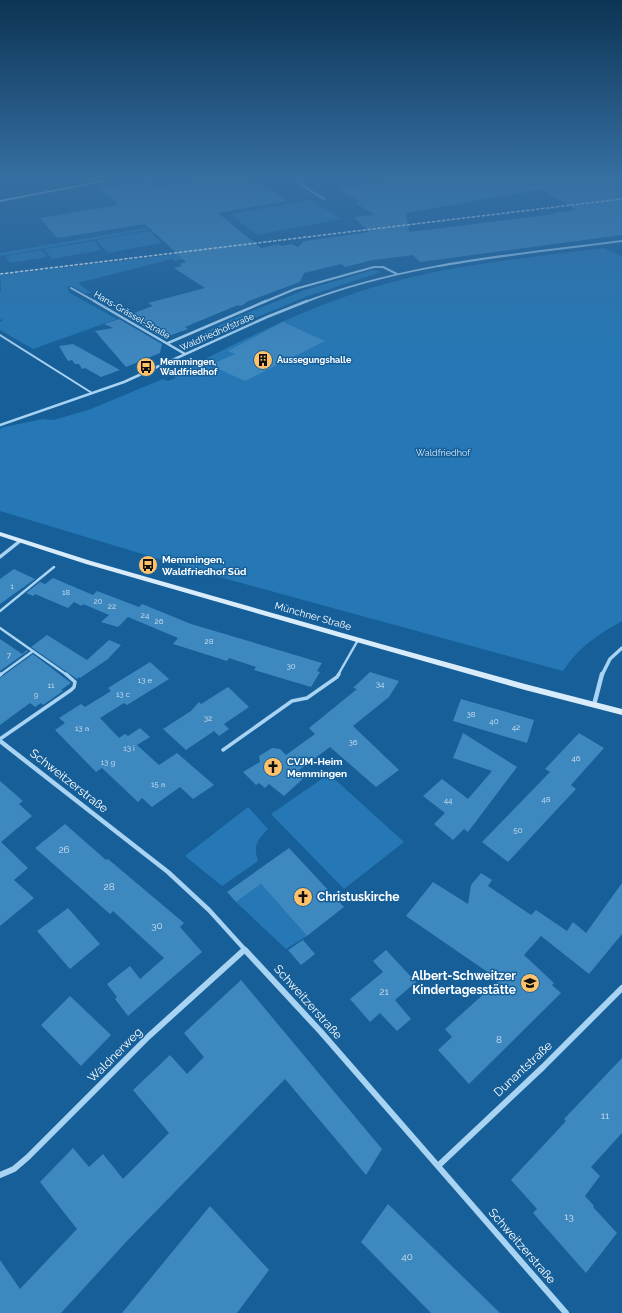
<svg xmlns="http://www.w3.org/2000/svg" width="622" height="1313" font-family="Raleway,sans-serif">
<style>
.green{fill:#2578b5}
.building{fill:#3e88c0;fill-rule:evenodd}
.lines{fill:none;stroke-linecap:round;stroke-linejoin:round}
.lane-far2{stroke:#a9d3f2;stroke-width:2}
.lane-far1{stroke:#a9d3f2;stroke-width:2.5}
.lane{stroke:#a9d3f2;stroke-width:3.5}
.street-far4{stroke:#a9d3f2;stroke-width:2}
.street-far3{stroke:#a9d3f2;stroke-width:2.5}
.street-far2{stroke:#a9d3f2;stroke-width:3.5}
.street-far1{stroke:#a9d3f2;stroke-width:4.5}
.street{stroke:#a9d3f2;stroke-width:6}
.secondary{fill:#d8ecfc;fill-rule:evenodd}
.rail{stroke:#fff;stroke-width:1.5;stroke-dasharray:3.5 1.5;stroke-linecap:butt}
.labels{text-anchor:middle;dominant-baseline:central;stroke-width:3;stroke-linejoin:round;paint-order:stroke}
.number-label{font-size:8px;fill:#cfe1ef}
.far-street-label{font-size:9px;fill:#fff;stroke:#165f99}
.far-poi-label{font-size:9px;font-weight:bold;fill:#fff;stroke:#165f99;text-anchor:start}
.far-park-label{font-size:9px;fill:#d1eafc;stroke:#165f99}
.poi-label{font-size:10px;font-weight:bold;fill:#fff;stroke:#165f99;text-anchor:start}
.street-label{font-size:10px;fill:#fff;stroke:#165f99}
.near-number-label{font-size:10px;fill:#cfe1ef}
.near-street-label{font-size:12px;fill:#fff;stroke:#165f99}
.near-poi-label{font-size:12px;font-weight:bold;fill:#fff;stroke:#165f99;text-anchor:start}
</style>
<rect width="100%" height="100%" fill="#165f99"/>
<path class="green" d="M311,200L341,219L257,235L230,214Z
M146,228L148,230L1,256L0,253Z
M149,231L162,243L108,253L96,240Z
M94,241L101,250L52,259L44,249Z
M604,248L622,257V621C597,635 579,647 563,671L212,575L0,511V429L4,427L43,419L54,420L91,409L163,379L168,381L176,378L172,375C237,343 302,309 371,288C446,265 526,258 604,248Z
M42,250L47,257L10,263L6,256Z
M188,253L187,258L175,261L172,259L78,283L91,293H84L72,286L67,287L70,293L117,319L33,349L0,330V322L3,320L0,319V292L1,291L0,275Z
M373,270L381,272L308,296L216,334L210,336L203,333L232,319L305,290Z
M329,774L404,842L344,889L271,814Z
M248,807L268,829C257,840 253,846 258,861L222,886L185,856Z
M261,884L307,936L286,949L236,902Z"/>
<path class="building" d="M150,179L158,186L202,179H248L254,183L260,182L287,201L218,213L261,248L279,244L281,246L292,244L298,247L304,241L369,232L354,217L375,215L355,203L360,202L337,188L392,179H622V235L420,262L413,255L373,260L345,267L341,264L304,273L300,282L246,302L245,304L240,306L238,305L185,327L188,329L163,338L126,316L153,306L148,303L205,288L174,268L182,266L180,264L186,262L145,224L57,238L40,218L119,205L99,187ZM541,189L576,210L552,213L555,214L409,232L406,213Z
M119,319L162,344L160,353L126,367L95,331L113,328L104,324Z
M283,322L325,341L245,381L210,365L235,354L228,351Z
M73,344L120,370L101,377L85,368L82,369L79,364H75L72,360L68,361L59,346Z
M14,569L35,579L0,604V579Z
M53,578L93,595L97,591L139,607L142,604L191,624L322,663L317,671L320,672L311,687L254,670L256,667L229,658L227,661L173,644L178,638L128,617L118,627L101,622L109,615L83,604L82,606L74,602L68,608L35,594L33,596L26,593L40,582L45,584Z
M47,635L87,660L109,640L121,645L108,659L80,678L79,677L77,679L31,647Z
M0,639L22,654L27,650L28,651L0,671Z
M33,654L71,683L61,690L63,691L43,705L41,703L35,707L30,703L0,725V678Z
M150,662L169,679L127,705L124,703L100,718L119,738L125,734L128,736L140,728L150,737L137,745L159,765L177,753L214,785L193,799L180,787L152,807L142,798L138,802L102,768L96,772L55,730L65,723L59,718L81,704L85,707L111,691L108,688Z
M370,672L399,681L389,697L353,726L399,770L376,787L330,747L299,770L306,776L284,796L269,784L265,788L259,783L256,785L243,772L260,762L259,756L272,748L280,749L286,755L315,734L309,728L357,689L353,688Z
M228,687L249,707L224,724L229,729L219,736L214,731L186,750L163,729L191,711L199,702L201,704Z
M461,699L534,720L527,743L453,721Z
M463,733L517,767L468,832L464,829L453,840L434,824L445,813L423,796L442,779L468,799L492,771L453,758Z
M579,733L604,748L571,785L576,789L508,862L482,842L550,772L545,769Z
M0,781L23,801L19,804L32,816L1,842L28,868L14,880L34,898L0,926Z
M65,824L106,860L108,859L184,923L180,927L202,952L128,1016L115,999L117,997L107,984L130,966L140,979L164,958L113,911L110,914L35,848Z
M289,848L344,907L307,936L261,884L236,902L227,892Z
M481,873L492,880L488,886L531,915L536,910L567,931L573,922L586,933L622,883V934L589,974L541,936L524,955L554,983L552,985L561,993L469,1084L438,1050L452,1037L445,1029L499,980L406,916L433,882L468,904L471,885Z
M68,908L100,944L70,969L37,931Z
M303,940L315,954L301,965L288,950Z
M386,950L416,982L395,1000L411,1019L397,1031L380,1013L370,1022L350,999L383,972L373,961Z
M241,980L382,1149L366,1175L285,1079L127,1241L61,1313H0V1260L20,1289L77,1229L40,1182L73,1148L89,1167L103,1154L123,1179L169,1133L133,1090L170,1055L187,1074L204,1057L184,1033Z
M70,996L111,1035L81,1066L41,1025Z
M622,1058V1133L591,1167L600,1176L585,1196L594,1206L593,1207L617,1233L586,1273L533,1213L537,1209L511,1180L566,1121L564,1119Z
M388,1204L500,1313H431L361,1242Z
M210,1206L269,1270L237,1313H122Z"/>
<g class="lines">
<path class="lane-far2" d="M0,335L92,393"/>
<path class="lane-far1" d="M0,611L54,567
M0,628L67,675
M0,675L33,651
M338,675L358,640"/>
<path class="lane" d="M0,675L1,674
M0,739L71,690L74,687L75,682L66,674
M223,750L292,701L307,698L337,677L339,674"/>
<path class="street-far4" d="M94,179L98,181
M292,179L324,199
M71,288L96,302
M264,302L295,289L374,267H383L397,274
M305,302C406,263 515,255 622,241"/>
<path class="street-far3" d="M94,301L185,354
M168,343L266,301
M0,425L124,382L267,317L307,301"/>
<path class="street-far2" d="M0,557L20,541
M602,675L610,659L622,648"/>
<path class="street-far1" d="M594,705L602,674
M0,741L168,872L209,910L247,952
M242,952L245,949"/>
<path class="street" d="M246,951L321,1032L566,1313
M438,1166L543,1067L622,988
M0,1175L14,1169L28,1157L149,1036L243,951"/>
<path class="secondary" d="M112,179H117L0,202V200Z
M0,532L91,561L381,644L525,684L622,709V715L525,690L381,649L86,564L0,536Z"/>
<path class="rail" d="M0,274L622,199"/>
</g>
<linearGradient id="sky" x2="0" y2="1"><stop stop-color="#0c3454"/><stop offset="0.49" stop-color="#366fa2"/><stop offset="1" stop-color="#366fa2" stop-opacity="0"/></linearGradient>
<rect width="622" height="362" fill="url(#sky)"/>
<defs>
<g id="building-disc" transform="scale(1)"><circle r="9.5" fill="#ffc26a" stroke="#165f99"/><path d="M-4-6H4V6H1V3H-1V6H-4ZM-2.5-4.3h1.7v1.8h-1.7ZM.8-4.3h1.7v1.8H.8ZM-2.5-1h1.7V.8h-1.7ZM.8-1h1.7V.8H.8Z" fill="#111"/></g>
<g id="bus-disc" transform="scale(1)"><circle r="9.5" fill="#ffc26a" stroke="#165f99"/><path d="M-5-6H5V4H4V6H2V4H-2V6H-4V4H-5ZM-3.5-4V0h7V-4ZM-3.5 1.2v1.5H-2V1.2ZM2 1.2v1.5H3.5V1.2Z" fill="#111"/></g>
<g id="church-disc" transform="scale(1)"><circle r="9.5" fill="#ffc26a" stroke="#165f99"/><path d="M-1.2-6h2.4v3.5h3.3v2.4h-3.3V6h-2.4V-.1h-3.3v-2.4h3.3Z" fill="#111"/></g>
<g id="school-disc" transform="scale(1)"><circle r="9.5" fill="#ffc26a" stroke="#165f99"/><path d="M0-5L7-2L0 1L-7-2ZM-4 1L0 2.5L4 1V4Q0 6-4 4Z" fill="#111"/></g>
</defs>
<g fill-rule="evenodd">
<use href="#building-disc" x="263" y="360"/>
<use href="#bus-disc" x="146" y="367"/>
<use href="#bus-disc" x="148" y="565"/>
<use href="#church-disc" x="273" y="767"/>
<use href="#church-disc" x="303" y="897"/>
<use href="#school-disc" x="530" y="983"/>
</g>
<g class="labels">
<g class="number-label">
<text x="12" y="586">1</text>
<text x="66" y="592">18</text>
<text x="98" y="601">20</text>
<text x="112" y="606">22</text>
<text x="145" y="615">24</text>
<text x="159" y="621">26</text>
<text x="209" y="641">28</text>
<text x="9" y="655">7</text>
<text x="291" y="666">30</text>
<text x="145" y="680">13 e</text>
<text x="380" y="684">34</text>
<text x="51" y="685">11</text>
<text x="123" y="694">13 c</text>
<text x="36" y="695">9</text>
<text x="471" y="714">38</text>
<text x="208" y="718">32</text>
<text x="494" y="721">40</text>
<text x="516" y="727">42</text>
<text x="82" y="728">13 a</text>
<text x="353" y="742">36</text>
<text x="129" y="748">13 i</text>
<text x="576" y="758">46</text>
<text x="108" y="762">13 g</text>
<text x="158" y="784">15 a</text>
<text x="546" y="799">48</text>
<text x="448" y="800">44</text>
<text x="518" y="830">50</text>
</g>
<g class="far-street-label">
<text transform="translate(132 315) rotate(30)">Hans-Grässel-Straße</text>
<text transform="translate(217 332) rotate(-24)">Waldfriedhofstraße</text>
</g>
<g class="far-poi-label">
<text x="277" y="360">Aussegungshalle</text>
<text x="160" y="362">Memmingen,<tspan x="160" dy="10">Waldfriedhof</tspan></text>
</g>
<g class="far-park-label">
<text x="443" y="453">Waldfriedhof</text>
</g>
<g class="poi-label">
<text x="162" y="559">Memmingen,<tspan x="162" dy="12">Waldfriedhof Süd</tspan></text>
<text x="287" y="761">CVJM-Heim<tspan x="287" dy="12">Memmingen</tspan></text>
</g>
<g class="street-label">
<text transform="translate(313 616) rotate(16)">Münchner Straße</text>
</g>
<g class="near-number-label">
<text x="64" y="849">26</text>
<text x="109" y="886">28</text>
<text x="157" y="925">30</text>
<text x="384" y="991">21</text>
<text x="499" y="1039">8</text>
<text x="605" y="1115">11</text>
<text x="569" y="1216">13</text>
<text x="407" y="1256">40</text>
</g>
<g class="near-street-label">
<text transform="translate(69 781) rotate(38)">Schweitzerstraße</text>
<text transform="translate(308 1002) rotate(48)">Schweitzerstraße</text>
<text transform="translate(115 1055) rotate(-45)">Waldnerweg</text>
<text transform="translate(523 1069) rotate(-43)">Dunantstraße</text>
<text transform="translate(522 1246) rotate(49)">Schweitzerstraße</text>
</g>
<g class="near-poi-label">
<text x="317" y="897">Christuskirche</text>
<text x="516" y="976" text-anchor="end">Albert-Schweitzer<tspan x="516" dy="14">Kindertagesstätte</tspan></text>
</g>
</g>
</svg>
